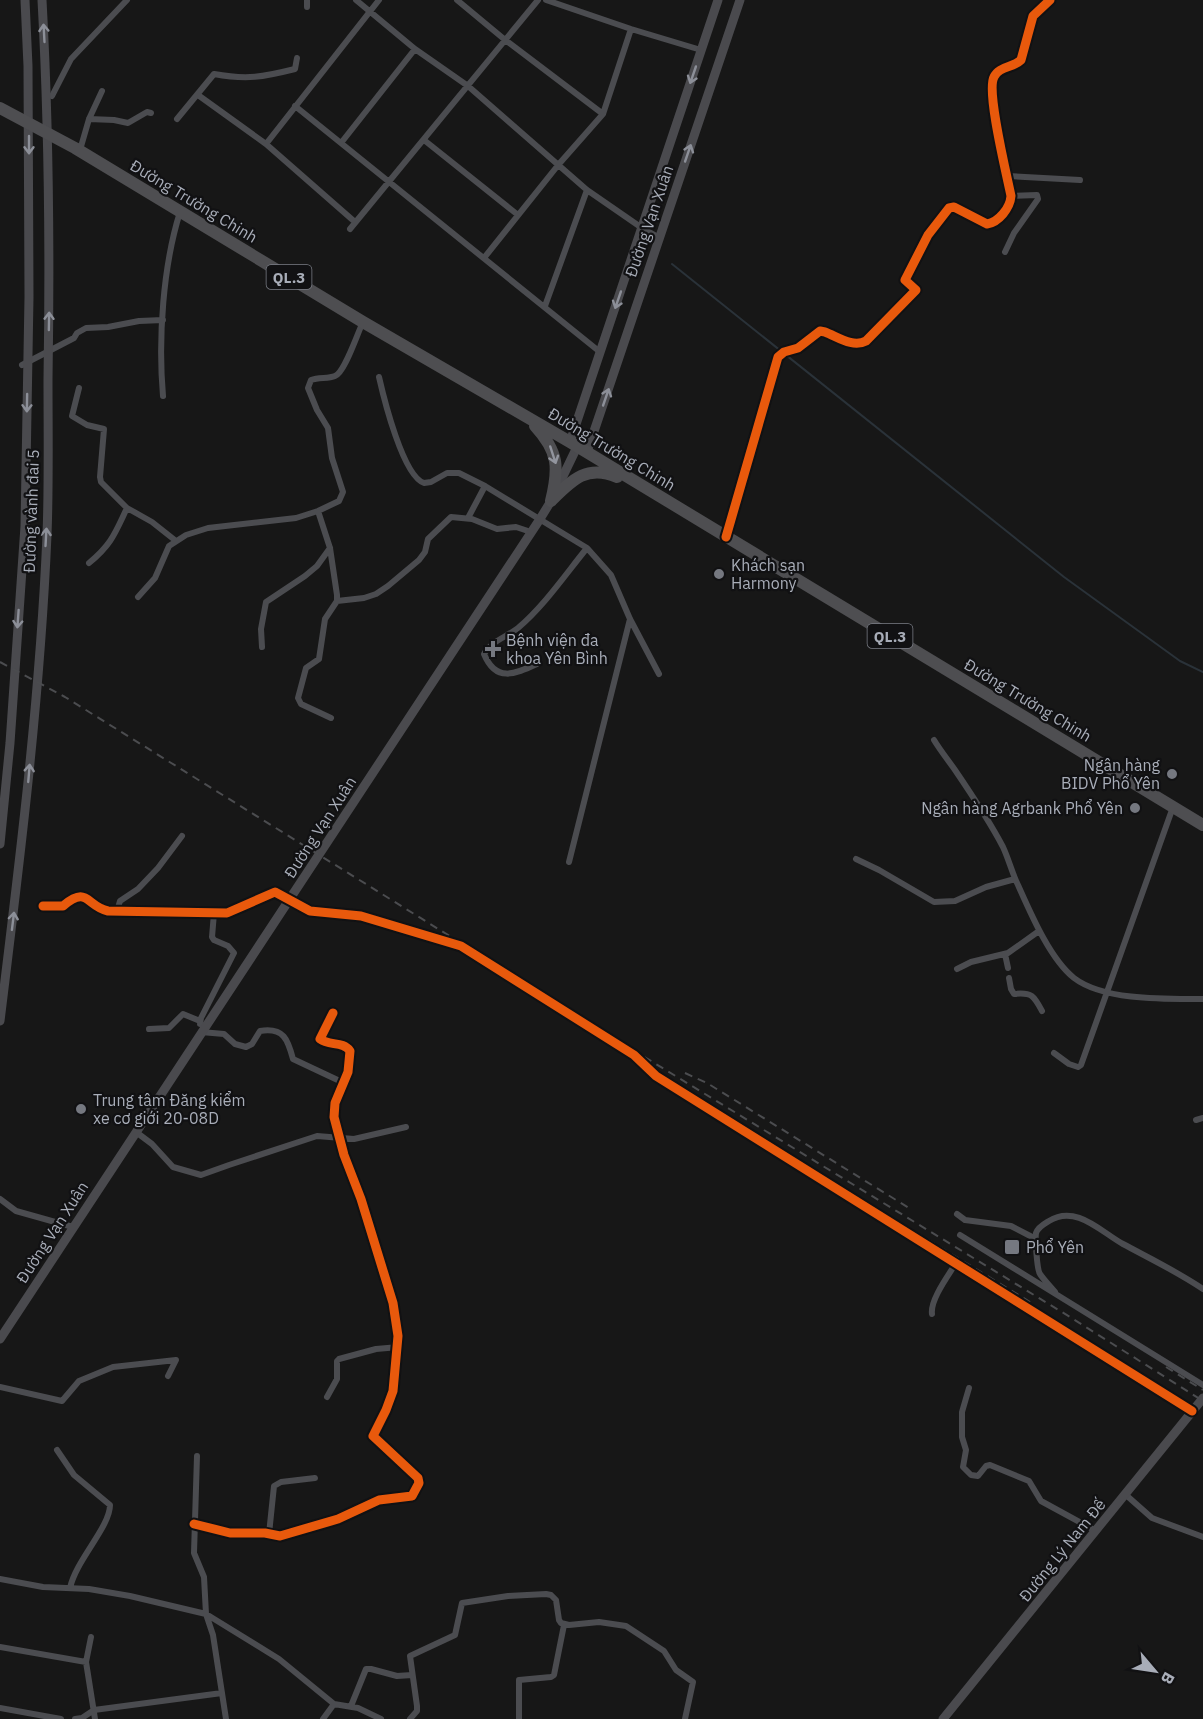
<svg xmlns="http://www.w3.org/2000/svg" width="1203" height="1719" font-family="'IBM Plex Sans',sans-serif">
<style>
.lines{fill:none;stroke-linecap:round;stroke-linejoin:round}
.stream{stroke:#2a3239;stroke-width:2}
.street{stroke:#4b4c50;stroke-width:6}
.secondary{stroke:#4a4a4e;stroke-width:9}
.highway{stroke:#4e4e51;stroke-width:12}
.rail{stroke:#4b4c4f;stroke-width:2;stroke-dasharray:8 6;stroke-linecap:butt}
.cycleway-casing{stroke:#111113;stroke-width:13}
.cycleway{stroke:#e8590c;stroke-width:9}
.oneway{stroke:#8c8f98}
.oneway2{stroke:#92959e}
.poi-dot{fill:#757880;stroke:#111113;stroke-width:2}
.labels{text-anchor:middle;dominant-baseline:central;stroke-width:4.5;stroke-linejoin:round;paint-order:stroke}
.shield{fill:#111113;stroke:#7b7e86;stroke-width:1.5}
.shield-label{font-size:15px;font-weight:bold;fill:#a8adb8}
.street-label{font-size:16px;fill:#a8adb8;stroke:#111113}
.poi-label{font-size:16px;fill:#a8adb8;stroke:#111113;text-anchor:start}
</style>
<rect width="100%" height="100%" fill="#171717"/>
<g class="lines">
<path class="stream" d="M672,264L1064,577L1180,661L1203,672"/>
<path class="street" d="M356,0L415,49L468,86L587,190L642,228L660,238
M457,0L504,39L603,114
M546,0L631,29L701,50
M307,7V0
M198,95L266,144L355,222
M52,96L71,59L127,0
M295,106L600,352
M89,119L114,120L128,123L147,112L151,113
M177,119L214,74C247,80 263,77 295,69L297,58
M424,140L518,215
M341,143L415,49
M266,144L379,0
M80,150L89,119L102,91
M1007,176L1080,180
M350,229L538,0
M1005,252L1014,233L1038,199L1037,195L1011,196
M484,258L559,164L603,114L631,29
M545,306L587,190
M22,365L74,338L77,333L86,328L108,327L139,321L163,320
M379,377C384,399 403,476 424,483L431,482L447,473H459L485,486L587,548L611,575L630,619L659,674
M79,388L72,416L87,425L104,429L100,477L101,482L127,508L152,522L176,541
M163,396C158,339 163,266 180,212
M318,511L330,548L337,595V601L325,619L319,659L306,668L298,698L301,704L331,718
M468,518L485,486
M726,537L778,357L784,352L798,348L820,331L825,332C838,337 853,348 866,341L916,290L905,280L928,235L949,208L954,207L987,224C999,222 1010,208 1011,196C1007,176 986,91 994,77C999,66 1013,68 1021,60L1033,16L1050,0
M89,563C112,544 115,533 127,508
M138,597L155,578L169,546L186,535L208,528L296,518L318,511L339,501L343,492L332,458L328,428L317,410L308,388L311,380C319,377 328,379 335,376C345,372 357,334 363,322
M337,601L364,598L376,594L388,586L419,560L425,552L428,539L451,517L472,519L497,529L516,527L531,532
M262,647L261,629L266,602L305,576L317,566L330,548
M537,664C515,674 496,683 484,654C490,642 508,636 518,628C544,606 565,575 587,548
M934,740C940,750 948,760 955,770C972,795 989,820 1003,847C1009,860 1012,873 1018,885C1031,914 1050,959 1074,978C1104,1001 1167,999 1203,999
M856,859L879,870L934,902L955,901L986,887L1015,879
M569,862L630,619
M43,906H63C88,885 86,906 108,911L227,913L275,892L310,911L361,916L461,946L634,1055L656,1076L1192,1411
M117,911L120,901L138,889L158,868L182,836
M1005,954L1008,968
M957,969L971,962L1008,953L1039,931
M1009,978L1011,989L1014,994C1032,992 1034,996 1042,1011
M203,1025L200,1024L201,1018L234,953L228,946L214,940L212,937L214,913
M149,1029L169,1028L183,1014L200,1021
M201,1032L224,1034L235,1044L246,1047L252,1044L260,1031C284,1027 288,1040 293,1059L344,1083
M1054,1053L1069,1064L1078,1067L1081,1065L1173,807
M1196,1120L1203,1118
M136,1132L152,1144L173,1167L201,1175L229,1165L317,1136L354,1139L406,1127
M0,1199L16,1211L73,1227
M957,1214L965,1220L1011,1226L1036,1239
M960,1235L1203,1385
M1055,1292C1050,1286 1044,1280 1040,1274C1037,1270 1035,1239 1036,1233C1038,1227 1044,1224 1049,1221C1076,1204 1101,1232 1123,1244C1151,1259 1176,1271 1203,1289
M932,1314C930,1300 948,1276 956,1263
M0,1387L62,1401L79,1381L113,1367L176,1360L168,1376
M969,1388L962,1412V1437L966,1450L963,1467L971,1475L978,1476L986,1466L990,1465L1029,1481L1041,1501L1096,1531
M327,1397L337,1379V1361L339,1359L376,1349L399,1347
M57,1450L74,1475L110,1505C110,1527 76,1560 70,1588
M197,1456L194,1553L204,1577L206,1614L213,1635L226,1719
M1126,1495L1152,1518L1203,1537
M194,1524L230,1533H265L280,1536L338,1519L379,1500L412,1496L419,1483L418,1478L373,1436L386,1410L393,1391L398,1336L393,1303L361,1199L344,1155L334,1117L335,1103L348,1072L350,1051C343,1041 329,1046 320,1039L333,1013
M269,1534L274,1486L281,1482L315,1478
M0,1579L43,1587L89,1589L130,1596L206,1614L279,1659L334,1704
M91,1637L86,1662L95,1719
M0,1647L86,1662
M351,1706L366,1669H371L397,1676L412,1675
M0,1708L61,1719
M75,1719L82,1718L94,1710L222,1693
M323,1719L334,1704L358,1708L381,1719
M410,1719L417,1711V1706L410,1656L455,1635L462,1603L508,1596L546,1594L551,1595L556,1600L559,1620L561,1623L569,1625L599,1622L626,1626L664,1651L676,1670L693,1682L685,1719
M519,1719V1680L551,1677L554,1675L564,1625"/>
<path class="secondary" d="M570,442L718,0
M587,452L740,0
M0,844L10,743L25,526L29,297L28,66L25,0
M0,1021C20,859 40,698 47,535C49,483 48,432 48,380C50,254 49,127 42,0
M0,1339L540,519L551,501L577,447
M943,1719L1203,1398"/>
<path class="highway" d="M0,108L75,148L363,322L570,442L1203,825
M535,426C559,452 559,468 551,501
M551,501C572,480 587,464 617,477"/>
<path class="rail" d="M0,662L65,697L633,1050L1070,1317L1203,1401
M685,1073L707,1083L909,1208
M856,1196L1030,1302
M1166,1367L1203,1390"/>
<g class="cycleway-casing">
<path id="cycleway" d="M726,537L778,357L784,352L798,348L820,331L825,332C838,337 853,348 866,341L916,290L905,280L928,235L949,208L954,207L987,224C999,222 1010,208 1011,196C1007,176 986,91 994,77C999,66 1013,68 1021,60L1033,16L1050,0
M43,906H63C88,885 86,906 108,911L227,913L275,892L310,911L361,916L461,946L634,1055L656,1076L1192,1411
M194,1524L230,1533H265L280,1536L338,1519L379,1500L412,1496L419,1483L418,1478L373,1436L386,1410L393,1391L398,1336L393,1303L361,1199L344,1155L334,1117L335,1103L348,1072L350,1051C343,1041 329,1046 320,1039L333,1013"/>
</g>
<use href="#cycleway" class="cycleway"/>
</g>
<defs><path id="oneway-shaft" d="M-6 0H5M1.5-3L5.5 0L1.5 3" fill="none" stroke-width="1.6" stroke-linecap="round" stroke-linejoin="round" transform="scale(1.5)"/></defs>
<g class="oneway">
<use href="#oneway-shaft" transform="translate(44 33) rotate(-93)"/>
<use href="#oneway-shaft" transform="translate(693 75) rotate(109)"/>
<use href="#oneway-shaft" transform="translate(29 145) rotate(90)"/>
<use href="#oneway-shaft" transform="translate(688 153) rotate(-71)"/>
<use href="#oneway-shaft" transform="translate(618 300) rotate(109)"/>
<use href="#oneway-shaft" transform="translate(49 321) rotate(-89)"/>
<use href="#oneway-shaft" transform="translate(606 397) rotate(-71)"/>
<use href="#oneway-shaft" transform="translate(27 403) rotate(91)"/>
<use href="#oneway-shaft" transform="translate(46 537) rotate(-87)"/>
<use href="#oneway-shaft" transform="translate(18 619) rotate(94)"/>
<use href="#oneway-shaft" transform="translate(29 773) rotate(-85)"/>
<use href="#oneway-shaft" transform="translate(13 921) rotate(-83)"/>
</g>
<use class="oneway2" href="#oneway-shaft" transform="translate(553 455) rotate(72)"/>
<g class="poi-dot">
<circle cx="719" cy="574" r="6"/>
<path d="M490 640h6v6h6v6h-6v6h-6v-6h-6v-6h6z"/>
<circle cx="1172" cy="774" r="6"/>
<circle cx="1135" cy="808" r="6"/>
<circle cx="81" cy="1109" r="6"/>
<rect x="1004" y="1239" width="16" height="16" rx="3"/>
</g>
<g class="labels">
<g class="shield">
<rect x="266.5" y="265" width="45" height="24" rx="4.5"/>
<rect x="867.5" y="624" width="45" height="24" rx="4.5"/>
</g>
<g class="shield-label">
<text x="289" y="277">QL.3</text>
<text x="890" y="636">QL.3</text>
</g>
<g class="street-label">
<text transform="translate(194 201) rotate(31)">Đường Trường Chinh</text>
<text transform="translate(649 221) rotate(-71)">Đường Vạn Xuân</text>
<text transform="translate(612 449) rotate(31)">Đường Trường Chinh</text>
<text transform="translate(31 511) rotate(-88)">Đường vành đai 5</text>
<text transform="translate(1028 700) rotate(31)">Đường Trường Chinh</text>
<text transform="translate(320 827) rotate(-57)">Đường Vạn Xuân</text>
<text transform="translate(52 1232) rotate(-57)">Đường Vạn Xuân</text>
<text transform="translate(1062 1550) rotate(-51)">Đường Lý Nam Đế</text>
</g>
<g class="poi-label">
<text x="731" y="565">Khách sạn<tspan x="731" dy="18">Harmony</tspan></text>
<text x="506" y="640">Bệnh viện đa<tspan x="506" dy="18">khoa Yên Bình</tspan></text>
<text x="1160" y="765" text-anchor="end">Ngân hàng<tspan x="1160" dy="18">BIDV Phổ Yên</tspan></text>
<text x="1123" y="808" text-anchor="end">Ngân hàng Agrbank Phổ Yên</text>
<text x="93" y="1100">Trung tâm Đăng kiểm<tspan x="93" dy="18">xe cơ giới 20-08D</tspan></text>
<text x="1026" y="1247">Phổ Yên</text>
</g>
</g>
<g transform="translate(1155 1671) rotate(119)" stroke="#111113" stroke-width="4.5" paint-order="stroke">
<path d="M0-4.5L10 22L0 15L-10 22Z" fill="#a8adb8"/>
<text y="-9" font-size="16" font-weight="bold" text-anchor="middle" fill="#a8adb8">B</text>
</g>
</svg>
